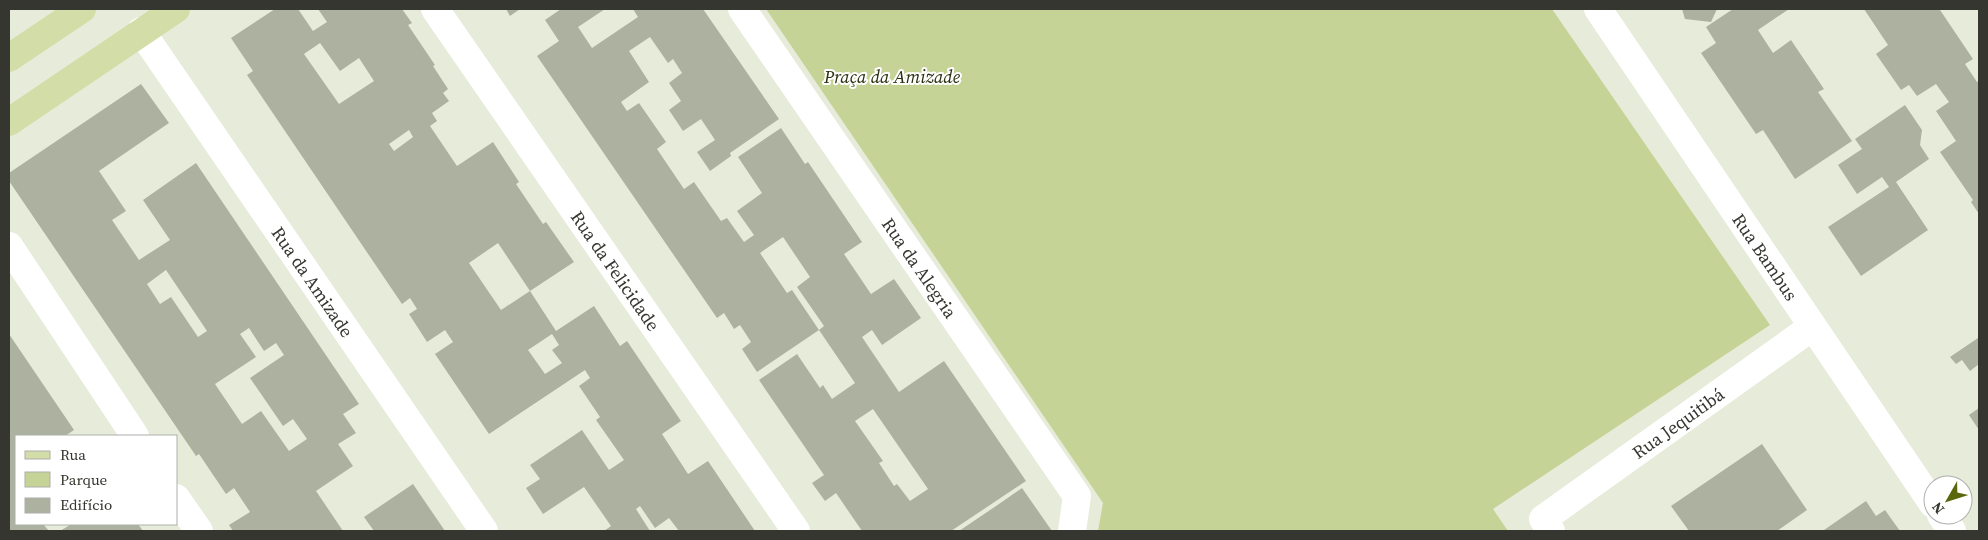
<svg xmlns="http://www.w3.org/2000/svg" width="1988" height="540" font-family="'Source Serif 4',serif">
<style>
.green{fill:#c6d397}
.building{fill:#adb1a0;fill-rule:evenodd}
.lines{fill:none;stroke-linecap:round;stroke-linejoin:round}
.minor{stroke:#fff;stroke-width:28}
.major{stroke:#d3dda7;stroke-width:28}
.labels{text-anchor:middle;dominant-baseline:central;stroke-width:4;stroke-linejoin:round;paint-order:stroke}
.park-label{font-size:18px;font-style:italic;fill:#2a300e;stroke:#fff}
.street-label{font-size:18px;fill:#34362f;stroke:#fff}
</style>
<rect width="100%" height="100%" fill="#e7ecda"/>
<path class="green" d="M766,9H1552L1770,325L1493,509L1508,531H1098L1103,503Z"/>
<path class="building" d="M275,9H298L313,31L327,22L318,9H402L412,23L408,25L435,65L433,66L448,89L443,93L449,101L432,113L437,121L430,126L457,166L493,142L519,182L516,184L543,224L546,222L574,262L530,291L498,243L469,263L501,310L530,291L556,331L594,306L620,346L627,341L681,421L662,434L688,474L708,461L755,531H679L669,518L655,528L640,506L636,509L650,531H604L611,526L584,487L543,514L526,488L540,479L530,465L582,430L609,470L624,460L596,420L600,417L579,386L590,378L585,370L489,434L435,354L453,342L445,330L427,342L409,314L417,309L410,298L402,304L247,75L253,71L231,38ZM320,43L340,71L359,58L374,81L339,104L304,54ZM409,130L413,137L394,151L389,144ZM552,334L559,345L552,350L562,363L545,374L528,350Z
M506,9H520L510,16Z
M561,9H605L578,27L592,48L638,17L633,9H703L779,119L730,153L731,156L710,171L697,152L715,140L701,119L683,131L669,110L681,101L669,83L682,73L673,59L668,63L650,37L629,51L649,82L621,102L627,111L639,103L666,142L657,149L684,189L694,182L721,221L727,218L744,242L754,235L737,211L762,193L738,157L781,128L805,164L808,162L862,242L844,254L871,294L894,279L921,318L882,345L872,330L862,337L899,392L944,361L1026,481L951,531H862L836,493L825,501L812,483L824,475L759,380L797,354L820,388L823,385L832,399L855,383L819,330L824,326L797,287L810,277L783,237L760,253L787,293L792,290L819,330L757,372L742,349L751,342L740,325L734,329L724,313L717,318L537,56L559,41L545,20ZM873,409L928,489L910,501L897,484L894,486L879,463L883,461L855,421Z
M1682,9H1717L1711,22L1685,19Z
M1733,9H1789L1758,30L1773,53L1791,40L1824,89L1818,92L1852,141L1795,179L1763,130L1756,134L1701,53L1716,43L1706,27Z
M1864,9H1943L1940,10L1973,59L1965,64L1977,82L1979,81V214L1971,202L1973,200L1940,152L1956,141L1936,111L1949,102L1936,84L1917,96L1909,85L1901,90L1876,54L1888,45Z
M141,84L169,123L99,171L126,211L112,220L139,260L170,240L143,200L196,163L359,404L343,414L356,433L338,444L353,466L316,491L343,531H233L229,525L250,512L234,488L226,494L199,454L196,456L9,181V173ZM166,270L207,331L198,337L171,297L160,304L147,284ZM249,328L264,351L276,343L284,355L250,378L283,426L293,419L307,439L289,451L261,411L242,424L215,384L256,357L240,334Z
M1905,105L1922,130L1920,145L1929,159L1896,182L1928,230L1861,276L1828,227L1889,187L1882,177L1857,194L1838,165L1862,149L1855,139Z
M9,334L74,430L65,436H16V524H43L49,531H9Z
M1978,338L1979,341V364L1970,371L1962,360L1956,364L1950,357Z
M1979,408V430L1969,415Z
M1762,444L1807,510L1777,531H1689L1671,506Z
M413,484L445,531H374L364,517Z
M1022,488L1052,531H959L999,504Z
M1866,501L1876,516L1885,510L1900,531H1825L1824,530Z
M69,524H138L143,531H60L70,525Z"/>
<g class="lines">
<g class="minor">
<path id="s1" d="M435,9L796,531"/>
<path id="s2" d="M742,9L1077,496L1072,531"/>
<path id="s3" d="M1598,9L1933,504"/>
<path id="s4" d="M141,31L484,531"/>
<path d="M9,246L135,436"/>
<path d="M176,498L199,531"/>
<path d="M1941,515L1952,531"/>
<path id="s5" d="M1551,531L1543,519L1812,327"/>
</g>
<path class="major" d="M9,58L82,9
M9,122L176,9"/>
</g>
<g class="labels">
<g class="park-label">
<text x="892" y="76">Praça da Amizade</text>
</g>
<g class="street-label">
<text stroke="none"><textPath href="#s3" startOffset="299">Rua Bambus</textPath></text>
<text stroke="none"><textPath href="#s2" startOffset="314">Rua da Alegria</textPath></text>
<text stroke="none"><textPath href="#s1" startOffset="318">Rua da Felicidade</textPath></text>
<text stroke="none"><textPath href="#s4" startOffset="304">Rua da Amizade</textPath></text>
<text stroke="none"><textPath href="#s5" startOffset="180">Rua Jequitibá</textPath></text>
</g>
</g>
<rect width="1988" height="540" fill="none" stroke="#34362f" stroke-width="20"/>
<rect x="15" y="435" width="162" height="90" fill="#ffffff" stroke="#aeafac"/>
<rect x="25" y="451" width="25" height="8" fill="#d3dda7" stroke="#aeafac"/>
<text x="60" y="460" font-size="15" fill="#34362f">Rua</text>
<rect x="25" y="472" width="25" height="15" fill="#c6d397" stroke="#aeafac"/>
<text x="60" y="485" font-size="15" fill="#34362f">Parque</text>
<rect x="25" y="498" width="25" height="15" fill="#adb1a0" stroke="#aeafac"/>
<text x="60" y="510" font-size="15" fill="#34362f">Edifício</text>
<g transform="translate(1948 500) rotate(231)"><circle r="24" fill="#ffffff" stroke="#aeafac"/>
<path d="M0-4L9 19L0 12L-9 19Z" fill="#5a670d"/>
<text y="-8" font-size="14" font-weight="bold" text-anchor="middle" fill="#34362f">N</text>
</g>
</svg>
